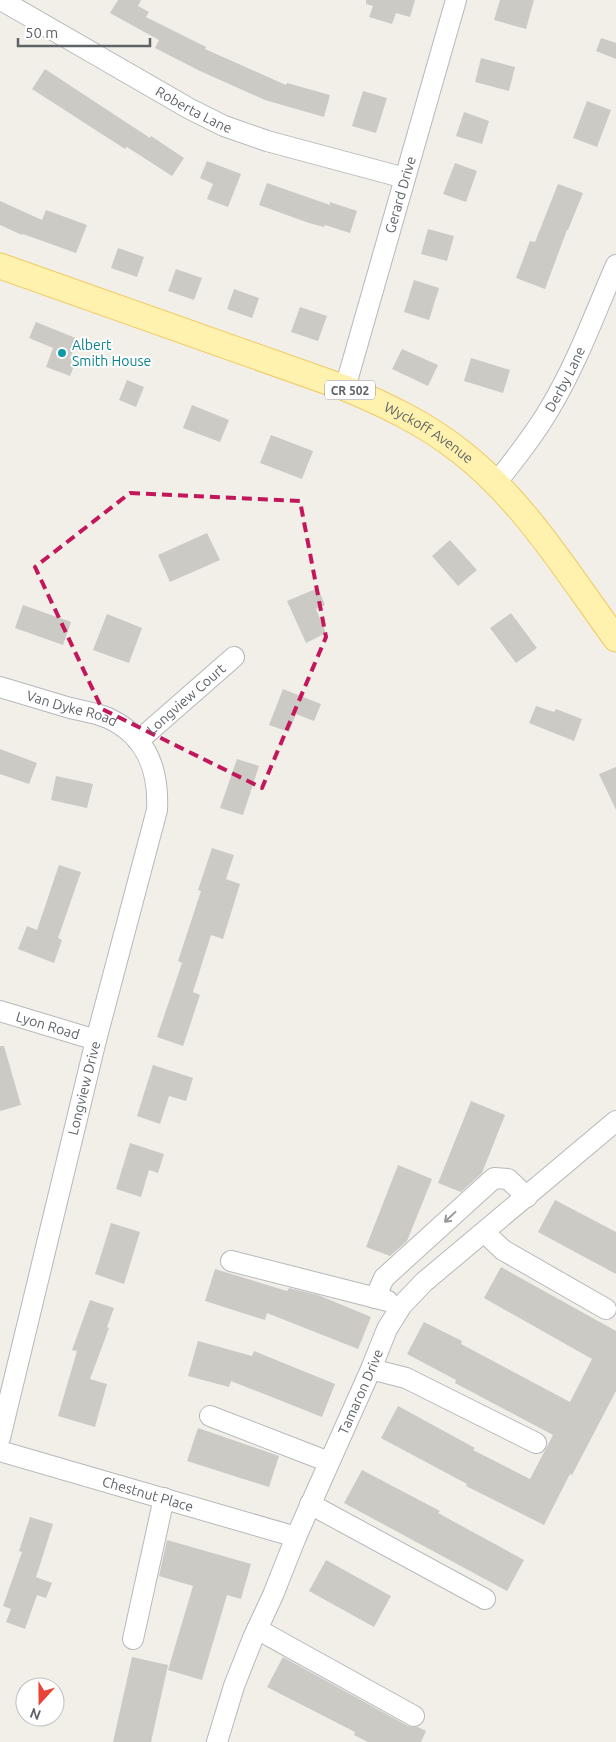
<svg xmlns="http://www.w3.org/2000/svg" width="616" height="1742" font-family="Ubuntu,sans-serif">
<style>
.building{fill:#cccac5}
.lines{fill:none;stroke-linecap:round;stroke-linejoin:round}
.minor-casing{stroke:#b5b8bc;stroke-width:22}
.major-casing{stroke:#f2c960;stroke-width:27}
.minor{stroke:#fff;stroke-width:20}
.major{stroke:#fff2af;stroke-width:25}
.oneway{stroke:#979a9d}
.marked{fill:none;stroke:#c2185b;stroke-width:4;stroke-dasharray:10 6;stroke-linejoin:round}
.culture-dot{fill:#0f9aa8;stroke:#fff;stroke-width:2}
.labels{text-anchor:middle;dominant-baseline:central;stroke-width:4;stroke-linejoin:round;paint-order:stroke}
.shield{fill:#fff;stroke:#8f9295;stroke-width:1}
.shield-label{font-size:12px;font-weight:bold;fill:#5f6368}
.street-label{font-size:14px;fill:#5f6368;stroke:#fff}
.culture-label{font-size:14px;fill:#0d838f;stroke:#fff;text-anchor:start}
</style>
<rect width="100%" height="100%" fill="#f1efe8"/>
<path class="building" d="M118,0H141L138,6L149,12L146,17L206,47L205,49L286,85L287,83L330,95L324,117L265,100L200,71L155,48L159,40L110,13Z
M366,0H415L410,17L396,13L392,24L369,17L373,6L366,4Z
M500,0H534L526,29L494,20Z
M601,38L616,43V59L596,51Z
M481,58L515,67L509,91L475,82Z
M45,69L150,138L151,136L184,158L172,176L127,147L125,149L32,89Z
M363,91L387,98L376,133L352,126Z
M587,101L611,110L597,147L573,138Z
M464,112L489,121L482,144L456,136Z
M207,161L241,174L228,207L207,199L213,184L200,178Z
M455,163L477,171L466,202L443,194Z
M267,183L330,205V202L357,211L350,233L325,225L324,227L309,223L259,205Z
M558,184L583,193L568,230H567L545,289L516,278L530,241L535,242Z
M0,201L42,220L46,210L87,225L76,253L23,234L22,235L0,225Z
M428,229L454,236L447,261L421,254Z
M118,248L144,257L137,277L111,268Z
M176,269L202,278L194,300L168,291Z
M414,280L439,288L429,320L404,312Z
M234,289L259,298L252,318L227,309Z
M300,307L327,316L318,341L291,332Z
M36,322L78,339L70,358L76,361L70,376L46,367L53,348L29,338Z
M402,349L438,365L428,386L392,369Z
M471,358L510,370L503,393L464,381Z
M127,380L144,387L136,407L119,400Z
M192,405L229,420L220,442L183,428Z
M271,435L313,451L302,479L260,463Z
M207,533L220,560L170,582L158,555Z
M450,540L477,570L458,586L432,556Z
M318,588L325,605L316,609L326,633L306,643L287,601Z
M23,605L71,622L63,645L15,628Z
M511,613L537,648L516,663L490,628Z
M107,614L142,628L129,663L93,650Z
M283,689L321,704L314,721L296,714L289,732L269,725Z
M536,706L554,712L556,709L582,719L574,741L529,723Z
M0,749L37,763L29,784L0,774Z
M237,759L259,766L243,815L220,808Z
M616,767V810L599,774Z
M56,776L93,784L87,808L51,800Z
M212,848L234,855L226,879L240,884L223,939L211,935L193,992L200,995L183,1046L157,1037L182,963L178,961L201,891L198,890Z
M59,865L81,872L58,938L62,940L54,963L18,949L27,926L37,930Z
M0,1046H4L21,1105L0,1111Z
M153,1065L193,1078L186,1101L169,1096L160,1124L137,1116Z
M471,1101L505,1115L482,1173L461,1192L438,1183Z
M130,1143L164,1154L158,1173L149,1170L141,1197L116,1189Z
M398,1165L432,1179L407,1241L390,1256L366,1247Z
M555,1200L616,1232V1274L538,1232Z
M111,1223L140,1232L124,1284L95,1274Z
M501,1267L616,1331V1391L572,1475L570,1474L544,1525L466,1486L467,1484L381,1438L398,1406L475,1448L473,1450L530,1479L553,1435L455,1383L456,1380L407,1354L424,1322L462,1341L461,1344L570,1402L592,1359L484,1298Z
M215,1269L287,1291L289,1288L318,1295L371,1317L358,1349L267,1313L265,1320L205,1301Z
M90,1300L114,1308L107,1327L109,1328L90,1379L107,1384L95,1427L58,1416L77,1351L72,1350Z
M198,1341L252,1356L254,1351L335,1384L322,1417L231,1381L229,1387L188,1376Z
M198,1428L279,1456L269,1487L187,1461Z
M362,1470L440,1511L438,1513L524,1560L507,1591L344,1503Z
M30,1517L53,1524L36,1577L52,1583L46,1598L37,1595L25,1629L6,1622L11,1609L3,1606L22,1552L19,1551Z
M167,1540L251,1564L241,1599L227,1595L202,1680L168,1670L193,1586L159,1576Z
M326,1560L391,1596L374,1627L309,1591Z
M132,1657L168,1665L151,1742H113Z
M283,1657L408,1726L418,1727L426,1731L421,1742H368L354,1735L355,1732L267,1687Z"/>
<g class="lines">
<g class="minor-casing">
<g id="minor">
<path id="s1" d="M1,0L190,109L224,126L267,141L405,178"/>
<path id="s2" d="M345,388L456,0"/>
<path id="s3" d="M496,483C515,459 535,434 550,408C577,363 595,313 616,265"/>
<path id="s4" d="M0,687C23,694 47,701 70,708C83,711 96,713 108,718C147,736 159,770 157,810L96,1040L0,1438"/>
<path id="s5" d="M138,741L234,657"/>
<path id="s6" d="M0,1011L96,1040"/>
<path d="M485,1233L503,1250L606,1309"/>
<path d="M231,1261L388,1301"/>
<path d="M375,1298L384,1278L494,1178L508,1179L527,1197"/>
<path d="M371,1369L406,1378L536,1443"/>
<path d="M210,1416L329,1462"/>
<path id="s7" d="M0,1451L296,1537"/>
<path d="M310,1504L485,1599"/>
<path d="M257,1629L414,1716"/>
<path d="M133,1639L164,1498"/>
<path id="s8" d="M217,1742L234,1686L253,1638L273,1595L296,1537L371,1369L387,1329L402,1305L424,1282L616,1121"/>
</g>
</g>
<g class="major-casing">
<g id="major">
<path id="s9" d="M0,266L345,388C386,405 426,424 461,452C524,501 569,575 616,639"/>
</g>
</g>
<use href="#minor" class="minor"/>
<use href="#major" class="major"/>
</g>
<defs><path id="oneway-shaft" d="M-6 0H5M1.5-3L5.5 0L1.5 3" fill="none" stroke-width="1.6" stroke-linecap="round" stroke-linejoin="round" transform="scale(1.25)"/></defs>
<use class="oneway" href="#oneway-shaft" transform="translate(450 1217) rotate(137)"/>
<path class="marked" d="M130,493L300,501L326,637L262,788L102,709L35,567Z"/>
<circle class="culture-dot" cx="62" cy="353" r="5"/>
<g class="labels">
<rect class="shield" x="325" y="380.5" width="50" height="19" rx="4"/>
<g class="shield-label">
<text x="350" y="390">CR 502</text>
</g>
<g class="street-label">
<text stroke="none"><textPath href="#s1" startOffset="222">Roberta Lane</textPath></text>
<text stroke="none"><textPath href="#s2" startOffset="201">Gerard Drive</textPath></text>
<text stroke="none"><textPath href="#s3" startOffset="125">Derby Lane</textPath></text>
<text stroke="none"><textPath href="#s9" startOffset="461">Wyckoff Avenue</textPath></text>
<text stroke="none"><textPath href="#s5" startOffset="64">Longview Court</textPath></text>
<text stroke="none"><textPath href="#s4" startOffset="75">Van Dyke Road</textPath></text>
<text stroke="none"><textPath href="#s6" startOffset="50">Lyon Road</textPath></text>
<text transform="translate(84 1088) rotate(-76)">Longview Drive</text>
<text stroke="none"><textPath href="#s8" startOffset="379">Tamaron Drive</textPath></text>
<text stroke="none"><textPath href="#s7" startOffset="154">Chestnut Place</textPath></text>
</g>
<g class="culture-label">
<text x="72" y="345">Albert<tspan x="72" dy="16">Smith House</tspan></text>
</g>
</g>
<g transform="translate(40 1702) rotate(201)"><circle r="24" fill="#ffffff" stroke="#bfc1c3"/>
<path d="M0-4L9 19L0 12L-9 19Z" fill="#ea4335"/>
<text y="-8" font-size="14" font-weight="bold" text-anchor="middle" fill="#5f6368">N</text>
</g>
<path d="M18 38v8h132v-8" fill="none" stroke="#5f6368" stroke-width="2.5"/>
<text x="25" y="38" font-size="15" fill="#5f6368" stroke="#ffffff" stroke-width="4" paint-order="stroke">50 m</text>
</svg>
